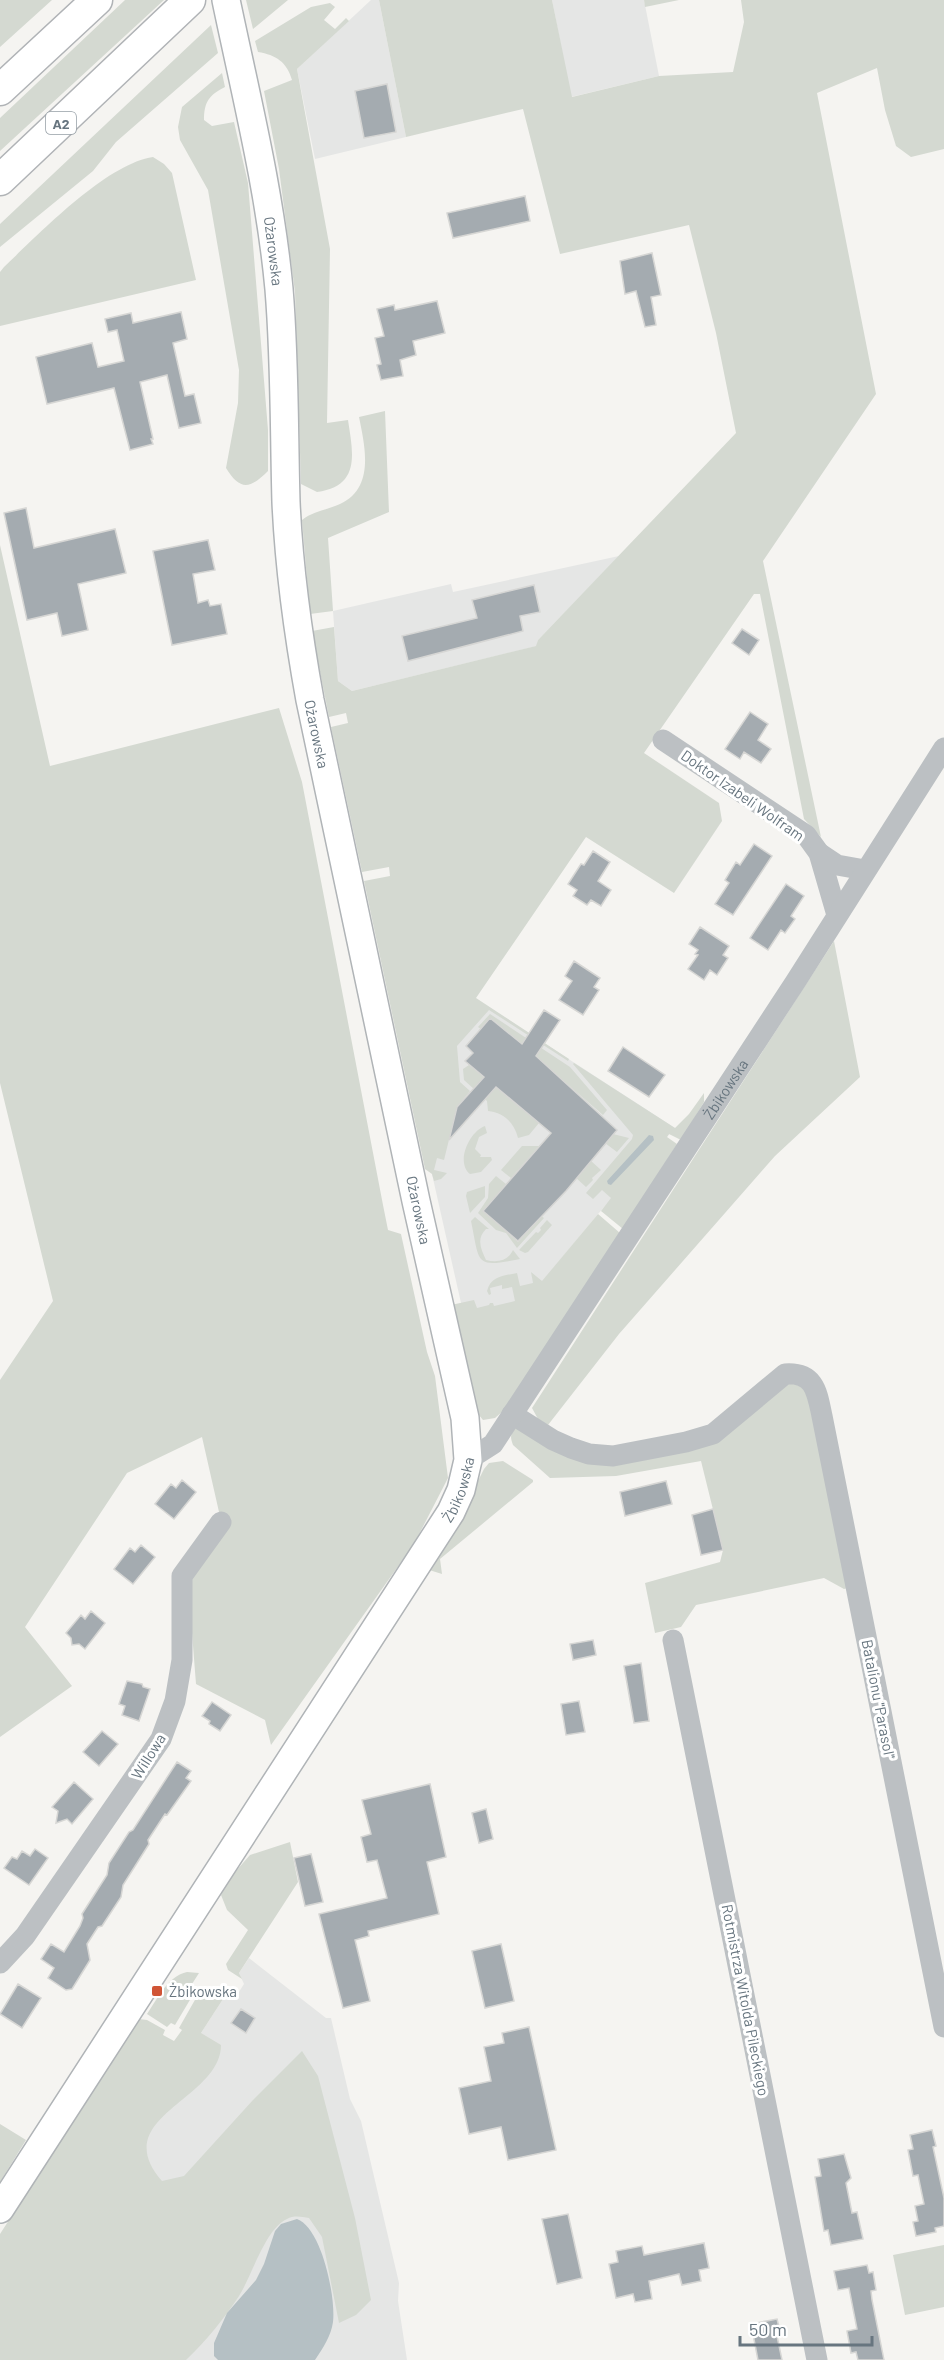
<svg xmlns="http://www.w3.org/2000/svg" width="944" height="2360" font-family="Barlow,sans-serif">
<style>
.built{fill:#e5e6e5}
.green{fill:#d4d9d1}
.water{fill:#b5c0c4}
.building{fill:#a4abb0;stroke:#d6d6d4;stroke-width:1.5}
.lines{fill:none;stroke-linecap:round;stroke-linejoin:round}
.major-casing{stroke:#b0b4b7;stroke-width:30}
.highway-casing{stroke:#b0b3b6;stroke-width:33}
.minor{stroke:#bcc0c3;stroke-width:21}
.major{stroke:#fff;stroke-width:27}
.highway{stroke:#fff;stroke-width:30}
.poi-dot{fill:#d05536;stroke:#fff;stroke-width:2}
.labels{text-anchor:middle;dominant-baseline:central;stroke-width:6;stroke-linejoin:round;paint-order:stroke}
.shield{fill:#fff;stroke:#959ea5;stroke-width:1.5}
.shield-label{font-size:14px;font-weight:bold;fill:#67757f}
.street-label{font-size:15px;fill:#67757f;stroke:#fff}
.poi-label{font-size:15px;fill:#67757f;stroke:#fff;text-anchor:start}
</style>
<rect width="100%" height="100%" fill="#f5f4f1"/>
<path class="built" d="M371,0H379L406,137L315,159L297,69Z
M552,0H644L659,76L571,97Z
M619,556L538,640L537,646L352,691L338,681L333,611L451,584L453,592Z
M476,999L675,1128L598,1214L527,1300L490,1318L461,1303L432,1174L455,1030Z
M249,1958L326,2018H331L350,2099L361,2121L399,2283L398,2301L407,2360H26L16,2318L225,1996L237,1995L244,1984L239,1973Z"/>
<path class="green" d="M0,0H52L0,47Z
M125,0H164L0,151V118Z
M246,0H288L253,29Z
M379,0H552L572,97L659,76L733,72L744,22L741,0H944V149L911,157L896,146L885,110L877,68L817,93L876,394L763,561L821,837L804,819L760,594H754L644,753L719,803L722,821L674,893L586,837L476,998L569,1059L568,1061L489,1010L457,1046L460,1082L470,1091L457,1107L444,1160L437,1158L434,1170L447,1173L441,1179L434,1181L432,1174L425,1169L364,881L390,876L389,867L362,872L331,727L348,723L346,713L329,717L312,631L334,627L338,681L352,691L536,646L538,640L736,433L716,333L689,225L560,254L523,109L406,137Z
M644,0H679L645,7Z
M330,3L335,7L324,20L335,29L346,18L349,21L297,69L330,249L327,423L348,420C353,453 361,486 317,492L301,484L295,292L279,169L264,91L292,80C287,62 276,55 258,52L255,41L311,7Z
M211,25L218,53L116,142L93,171L0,247V224Z
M222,73L225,87C209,95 204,102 204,120L212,126L234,122L248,183L268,430V471C250,489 240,491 226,468L238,403L239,370L208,190L180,140L178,127L182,107Z
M153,157L164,164L172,173L196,280L0,326V272L4,267C39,234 106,164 153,157Z
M385,411L389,512L328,538L333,611L310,614L302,520C313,511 327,510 340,504C375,488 365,447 359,417Z
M0,545L50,766L279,708L302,782L383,1205L388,1230L401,1234L427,1352L435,1376L448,1478L414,1544L271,1745L265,1720L196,1684L188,1582L219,1512L202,1437L127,1473L25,1627L72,1686L0,1737V1380L53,1301L0,1083Z
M834,941L860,1077L775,1156L619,1334L548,1425L538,1419L532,1408Z
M490,1014L570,1067L607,1110L603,1115L491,1018L481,1029L478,1027Z
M574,1063L675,1128L689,1114L704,1093V1102L681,1140L669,1134L667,1137L677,1144L623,1229L601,1211L611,1198L602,1190L593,1199L586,1193L632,1139L633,1135L573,1064Z
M469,1065L539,1123L529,1135L518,1138C514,1122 504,1113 488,1111L487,1101L464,1080L463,1069Z
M485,1126L487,1133L479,1137L475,1149L481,1155L480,1157H491L492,1160L481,1172L470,1174C455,1162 470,1131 485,1126Z
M613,1134L629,1138L617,1152L605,1143Z
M522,1146H539L511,1178L501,1170Z
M590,1160L601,1170L592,1178L593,1180L586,1187L575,1177L580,1175Z
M496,1176L506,1184L483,1211L518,1242L541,1216L544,1218L517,1248L506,1233L496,1230L478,1213L488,1198L489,1184Z
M485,1186V1197L470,1213L466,1196L467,1192Z
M598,1214L620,1233L503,1411L495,1418L483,1420L474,1409L451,1305L474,1300L477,1308L489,1305L490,1303H493L494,1306L515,1301L512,1287L502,1289V1285L490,1288L491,1294L489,1295L487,1291C491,1276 503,1276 517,1273L520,1286L533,1283L531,1272L542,1281Z
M475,1217L489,1229H486C476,1239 481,1249 486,1260C497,1263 508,1261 513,1250L520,1259C474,1268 480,1264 471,1221Z
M547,1220L552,1225L528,1252L525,1253L519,1250L536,1232L538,1233L541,1230L540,1228Z
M788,1381L806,1389L852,1587L844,1589L824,1578L696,1605L681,1627L655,1633L645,1583L720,1562L723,1550L701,1461L616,1476L550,1478L513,1445C510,1437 510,1434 516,1428L576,1455L712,1442Z
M503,1461L533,1480V1482L440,1559L442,1574L426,1569L459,1519L484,1469L489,1463Z
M290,1842L298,1882L239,1973L242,1979L228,1970L226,1964L248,1930L227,1910L221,1895L228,1880L250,1855Z
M187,1972L199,1973L192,1984L197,1988L175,2025L171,2023L167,2027L147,2014C158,1998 168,1976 187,1972Z
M222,1988L237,1995L225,1996L201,2033L221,2045C221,2100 106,2117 162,2181L184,2176L253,2100L302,2051L318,2076L355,2218L371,2300L356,2315L339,2323L322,2237L309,2218C302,2217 294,2215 287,2219C265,2229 252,2276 239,2296C224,2319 206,2341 186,2360H0V2234L139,2019L147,2020L165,2030L163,2035L174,2041L182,2030L179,2028L200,1991L215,1999Z
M0,2124L26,2140L0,2182Z
M944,2245V2307L905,2315L893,2255Z"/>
<path class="water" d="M649,1135L653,1136L654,1140L611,1185L608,1184L607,1181Z
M297,2219C322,2228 336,2298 333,2322C331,2336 323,2348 315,2360H218L214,2356V2343L227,2313L256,2280L264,2264L275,2231L281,2224Z"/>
<path class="building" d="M387,84L396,132L364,138L355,91Z
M525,196L530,221L453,238L447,213Z
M652,253L661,295L651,297L656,325L645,327L636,291L625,294L620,261Z
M437,301L445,333L413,341L416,355L400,360L403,376L381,380L377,365L381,364L375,338L384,336L377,309L394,305L395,310Z
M181,312L187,339L173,343L185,396L194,394L201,423L179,428L167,375L140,382L153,439H151L153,444L130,450L114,388L47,404L36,357L92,343L98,367L124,361L117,330L108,332L105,319L131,313L133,323Z
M26,508L34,548L115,529L126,573L78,584L88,630L62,636L57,613L27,620L4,513Z
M208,540L215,570L193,574L198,603L208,600L210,606L221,604L227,634L172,645L153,551Z
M534,585L540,612L520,616L523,631L408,661L402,636L477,618L472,600Z
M742,629L759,640L749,655L732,643Z
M750,712L768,724L758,740L771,749L761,763L744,752L740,759L725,749Z
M754,844L772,856L733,915L715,904L729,883L725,880L736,862L740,865Z
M593,851L610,862L598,881L611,890L601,906L591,900L587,905L573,896L577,890L568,884L581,864L584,865Z
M786,884L804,896L791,916L795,919L785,933L781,930L768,950L750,938Z
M700,927L729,946L723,955L728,958L717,975L710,970L704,980L688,969L698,955L695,954L698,950L689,944Z
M574,961L600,978L594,987L599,990L583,1015L559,1000L572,981L565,976Z
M544,1010L560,1020L536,1056L617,1130L566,1191L518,1241L483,1211L551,1133L496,1087L449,1140L457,1107L484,1077L465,1061L473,1053L466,1046L490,1018L522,1044Z
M623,1047L665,1075L649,1097L608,1071Z
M182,1480L196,1492L174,1519L155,1504L171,1484L176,1488Z
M666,1481L672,1504L625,1516L620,1492Z
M713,1509L723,1550L701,1555L692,1515Z
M141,1545L155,1557L133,1584L114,1569L130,1548L135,1552Z
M91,1611L105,1623L85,1649L79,1644L72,1645L71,1638L66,1633L81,1615L85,1619Z
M593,1640L596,1655L573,1660L570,1644Z
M641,1663L649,1721L634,1723L624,1666Z
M127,1681L142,1684L143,1687L150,1689L139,1721L122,1715L125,1706L119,1704Z
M579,1701L585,1732L566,1735L561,1704Z
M212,1702L231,1715L220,1731L209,1724L210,1721L202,1716Z
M102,1731L118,1744L99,1766L83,1752Z
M177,1762L191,1771L186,1778L191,1781L167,1815L165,1814L148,1840L149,1844L123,1885L121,1897L102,1926L98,1927L87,1944L90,1960L72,1989L66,1990L48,1978L54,1968L41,1959L51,1944L64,1952L80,1926L83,1918L82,1914L107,1875L109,1863L129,1832L133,1830Z
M74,1782L93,1799L72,1824L67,1819L56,1823L58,1811L52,1807Z
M430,1784L446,1857L427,1862L439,1914L368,1931L369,1936L355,1940L370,2001L343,2008L319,1914L387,1898L377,1860L367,1862L361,1837L371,1834L362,1800Z
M486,1809L493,1839L479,1843L472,1813Z
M35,1849L48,1858L29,1885L4,1868L12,1857L17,1859L22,1851L30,1856Z
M311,1854L323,1902L305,1906L294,1858Z
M501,1944L514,2001L485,2008L472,1951Z
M18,1984L41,1998L22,2028L0,2014Z
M241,2009L255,2018L246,2033L231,2023Z
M529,2027L556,2150L508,2160L501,2127L469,2134L459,2088L491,2081L484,2047L504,2043L502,2033Z
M932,2130L936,2146L933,2147L944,2198V2226L935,2228L936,2232L916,2236L913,2222L918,2221L915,2206L924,2204L918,2175L913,2176L908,2150L913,2149L910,2135Z
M844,2154L851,2178L846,2183L852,2213L857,2212L863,2239L831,2245L828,2230L824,2231L815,2177L821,2176L818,2159Z
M568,2214L582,2278L557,2284L542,2219Z
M704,2243L709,2268L699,2270L701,2281L682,2285L679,2274L649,2281L652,2299L635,2302L633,2294L616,2298L609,2264L618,2262L616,2251L642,2246L644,2255Z
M867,2265L869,2273L873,2272L876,2290L871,2291L872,2300L884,2360H858L856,2352L851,2353L847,2331L857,2329L849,2288L838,2290L834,2271Z
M777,2319L781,2335L777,2336L782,2360H758L751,2324Z"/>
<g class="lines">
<g class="major-casing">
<g id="major">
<path id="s2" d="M0,2209L451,1512L461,1490L468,1460L465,1418L416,1201L310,700C298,634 289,569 286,502C284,431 285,360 279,289C270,191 246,96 226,0"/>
</g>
</g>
<g class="highway-casing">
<path id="highway" d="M0,90L97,0
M0,180L190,0"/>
</g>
<g class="minor">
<path d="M663,740L806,835L819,853L837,915"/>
<path d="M819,853L837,865L865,870"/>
<path d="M512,1414L553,1440L571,1448L589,1454L613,1456L686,1442L713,1434L785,1374C815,1372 817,1392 822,1416L944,2027"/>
<path id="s1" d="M468,1460L493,1444L796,981L944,748"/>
<path d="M673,1640L817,2360"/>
<path d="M0,1963L25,1936L161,1739L175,1701L182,1660V1576L221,1522"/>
</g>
<use href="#major" class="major"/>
<use href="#highway" class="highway"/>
</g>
<rect class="poi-dot" x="151" y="1985" width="12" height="12" rx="3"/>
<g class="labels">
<rect class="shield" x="46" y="112" width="30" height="22" rx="4.5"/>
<g class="shield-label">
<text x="61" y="123">A2</text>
</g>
<g class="street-label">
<text transform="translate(274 251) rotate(83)">Ożarowska</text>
<text transform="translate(317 734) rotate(78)">Ożarowska</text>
<text transform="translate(743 795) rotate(35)">Doktor Izabeli Wolfram</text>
<text stroke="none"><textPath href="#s1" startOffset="454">Żbikowska</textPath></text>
<text transform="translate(419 1210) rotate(78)">Ożarowska</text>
<text stroke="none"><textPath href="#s2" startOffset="854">Żbikowska</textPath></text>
<text transform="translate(879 1699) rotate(79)">Batalionu "Parasol"</text>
<text transform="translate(148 1756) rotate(-58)">Willowa</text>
<text transform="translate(746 2000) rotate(79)">Rotmistrza Witolda Pileckiego</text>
</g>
<g class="poi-label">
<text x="169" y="1991">Żbikowska</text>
</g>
</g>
<path d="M740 2336v9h132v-9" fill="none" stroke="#67757f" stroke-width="3"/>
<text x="749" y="2336" font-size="18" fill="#67757f" stroke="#ffffff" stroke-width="4.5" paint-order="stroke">50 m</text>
</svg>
